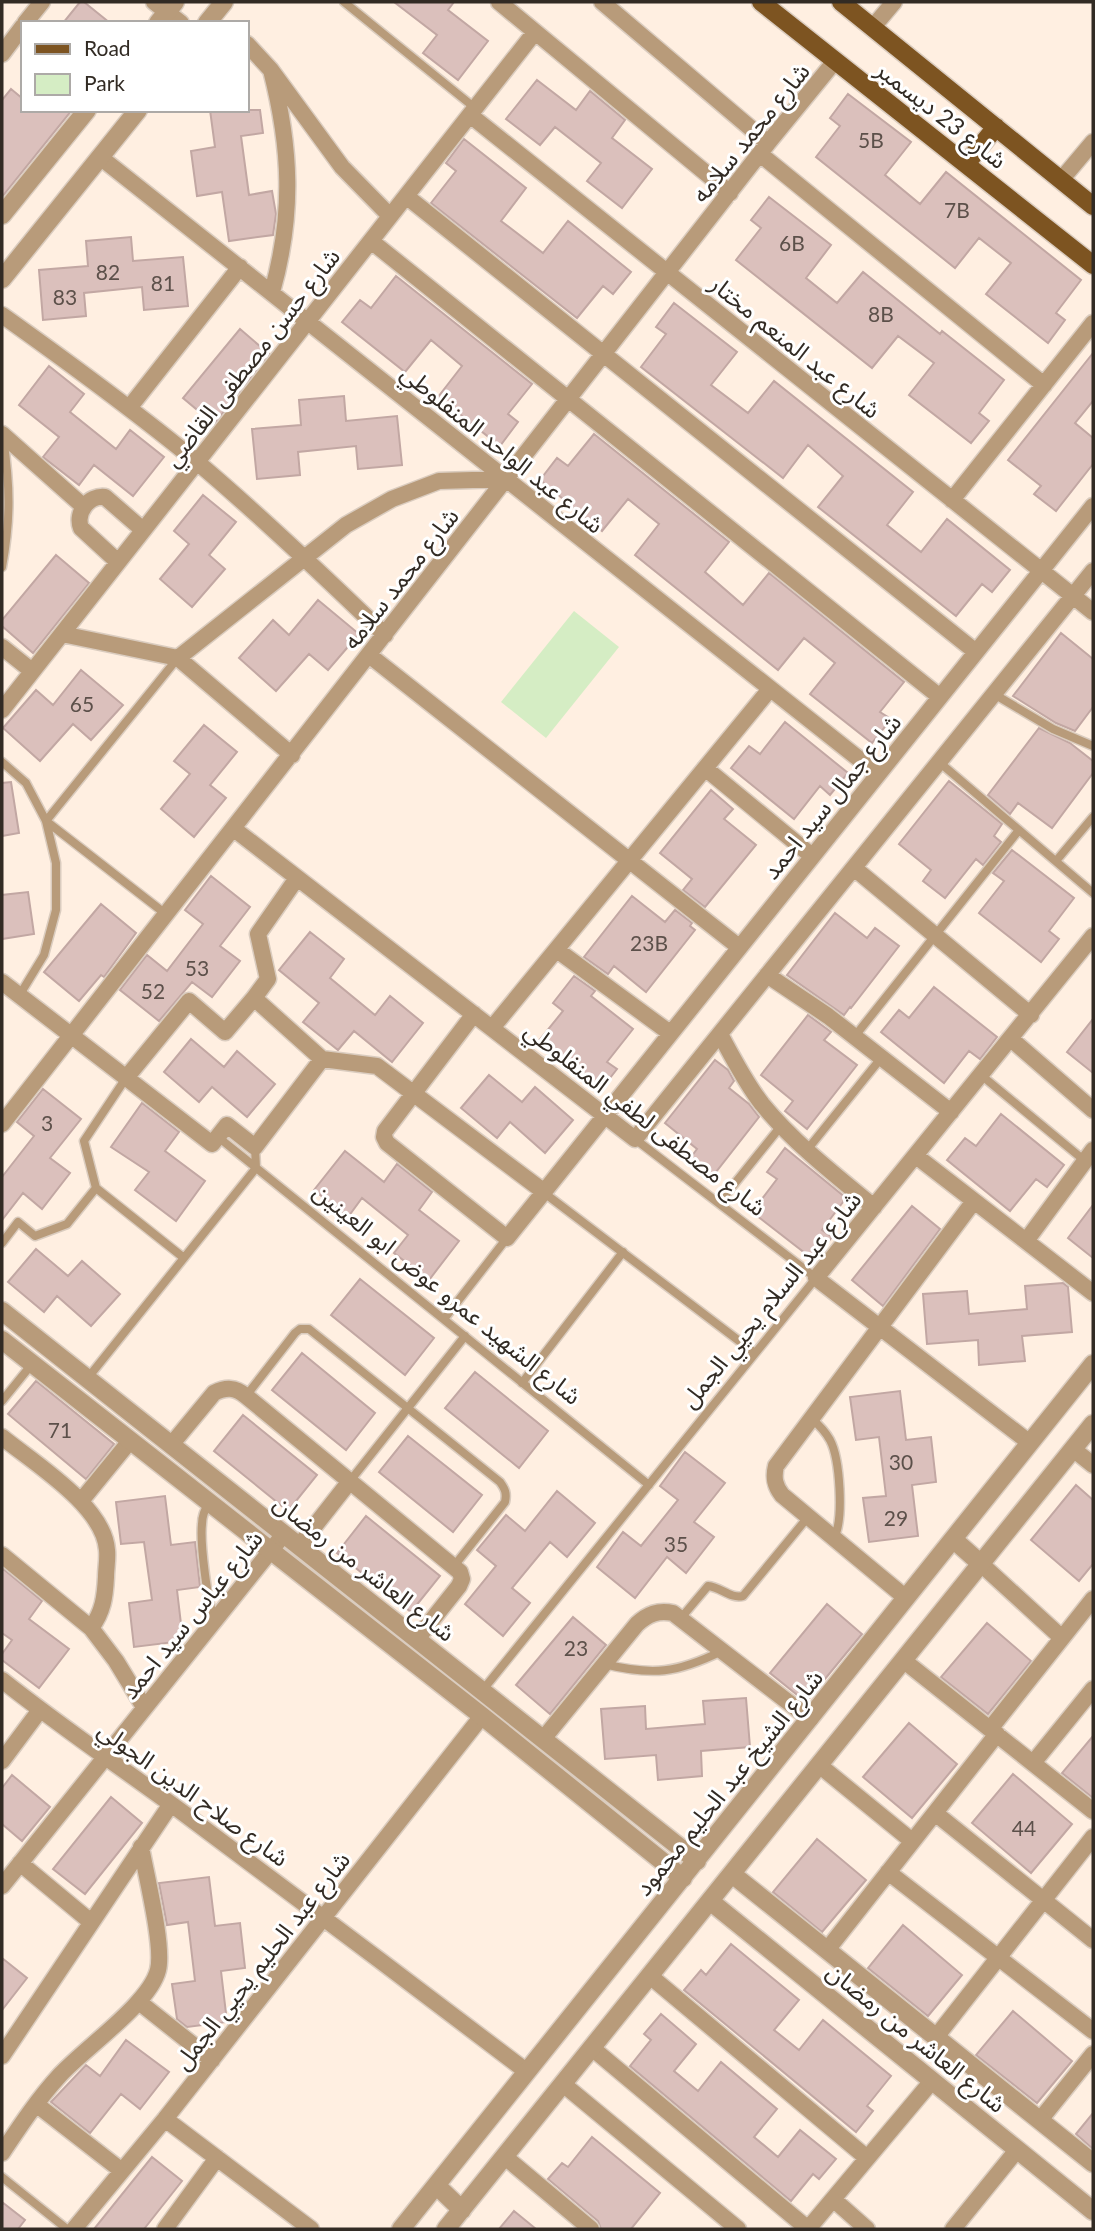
<svg xmlns="http://www.w3.org/2000/svg" width="1095" height="2231" font-family="Lato,'Noto Sans Arabic',sans-serif">
<style>
.green{fill:#d5edc4}
.building{fill:#dbc0bc;stroke:#c2a7a3;stroke-width:2}
.lines{fill:none;stroke-linecap:round;stroke-linejoin:round}
.service-casing{stroke:#daccbf;stroke-width:11}
.minor-casing{stroke:#daccbf;stroke-width:19}
.tertiary-casing{stroke:#daccbf;stroke-width:21}
.primary-casing{stroke:#daccbf;stroke-width:21}
.service{stroke:#b89b7a;stroke-width:8}
.minor{stroke:#b89b7a;stroke-width:16}
.tertiary{stroke:#b89b7a;stroke-width:18}
.primary{stroke:#7d5421;stroke-width:18}
.labels{text-anchor:middle;dominant-baseline:central;stroke-width:6;stroke-linejoin:round;paint-order:stroke}
.number-label{font-size:21px;fill:#5c504a}
.street-label{font-size:24px;fill:#322b24;stroke:#fff}
</style>
<rect width="100%" height="100%" fill="#ffefe1"/>
<path class="green" d="M574,611L619,647L546,738L501,702Z"/>
<path class="building" d="M80,2H84L110,23H63Z
M394,2H454L448,10L488,41L458,80L423,53L437,35Z
M537,80L576,110L590,91L625,120L612,138L652,169L622,208L587,181L601,163L555,127L540,145L506,119Z
M11,89L23,99V110H72L2,197V100Z
M848,94L911,142L885,175L920,204L946,172L1081,280L1056,313L1065,320L1048,343L986,294L1011,263L979,238L955,268L816,157L840,126L830,118Z
M210,110H260L263,133L241,136L249,195L272,191L276,214L273,235L229,241L222,192L197,196L191,151L215,147Z
M464,139L526,188L501,221L543,253L568,221L631,272L613,294L603,286L577,318L431,203L456,171L446,163Z
M769,197L831,245L806,278L837,303L863,272L940,334L942,331L1004,380L979,413L989,421L971,443L909,395L934,363L898,336L872,368L736,260L761,228L751,220Z
M131,237L133,261L183,257L188,306L144,310L142,287L84,293L86,316L43,320L39,270L88,266L86,241Z
M396,276L532,384L508,414L518,422L500,446L438,397L462,366L431,340L405,372L342,322L360,300L371,308Z
M674,303L737,352L711,385L748,413L774,381L913,492L887,525L921,552L947,519L1010,570L992,592L982,584L956,616L818,507L843,476L808,445L783,478L641,367L666,334L656,327Z
M240,329L269,354L214,424L183,398Z
M1093,353V401L1075,423L1093,438V464L1056,511L1034,494L1041,486L1008,460Z
M49,366L84,394L70,412L116,449L130,430L164,457L133,496L94,465L79,485L43,457L59,437L19,405Z
M344,396L346,421L397,416L402,465L358,469L356,446L298,452L300,475L257,479L252,429L301,425L299,400Z
M594,434L729,542L705,572L743,605L769,573L904,682L880,712L891,719L872,743L810,694L835,663L804,638L778,670L635,555L659,524L628,499L602,531L540,480L557,458L568,466Z
M203,495L236,522L209,555L225,569L192,607L160,579L189,544L174,531Z
M56,555L89,583L33,653L2,626V620Z
M318,600L359,634L328,670L309,654L276,691L239,658L273,620L289,635Z
M1061,633L1093,659V707L1075,731L1056,723L1013,696Z
M81,670L123,705L91,740L73,724L40,761L3,728L36,690L53,705Z
M785,722L848,773L830,795L820,786L794,819L731,768L749,746L760,754Z
M204,725L237,752L210,785L226,798L194,837L161,809L190,774L174,761Z
M1039,728L1070,743L1093,761V773L1052,828L1018,803L1010,814L988,795Z
M949,781L1002,824L994,836L1001,842L983,865L976,859L945,898L923,881L931,870L899,844Z
M11,782L19,833L2,836V783Z
M711,790L733,809L724,819L756,845L705,907L683,890L692,879L660,853Z
M1012,850L1074,898L1049,931L1059,939L1041,962L979,913L1004,881L993,873Z
M211,876L250,907L220,946L240,961L212,997L192,982L159,1021L120,990L147,955L167,971L203,924L185,910Z
M28,892L34,934L2,939V895Z
M632,896L665,922L675,910L692,923L690,926L695,930L646,992L614,966L608,974L584,957Z
M101,904L136,933L104,977L101,975L79,1001L44,972Z
M835,913L867,938L875,928L899,946L851,1008L850,1007L844,1015L787,975Z
M310,932L344,959L330,978L375,1015L390,996L423,1023L392,1062L354,1031L338,1050L303,1022L319,1003L279,970Z
M574,976L595,991L591,996L633,1029L607,1062L617,1069L599,1092L537,1043L563,1011L553,1003Z
M934,987L997,1037L980,1059L969,1051L944,1083L881,1032L899,1010L909,1018Z
M808,1015L831,1032L824,1040L857,1065L807,1129L785,1111L793,1101L761,1075Z
M1093,1019V1073L1067,1052Z
M191,1039L224,1067L237,1051L275,1084L247,1117L212,1087L199,1102L164,1072Z
M715,1060L728,1070L734,1081L729,1088L749,1104L759,1117L712,1177L689,1160L697,1149L665,1123Z
M489,1075L522,1102L535,1087L573,1120L545,1153L510,1122L497,1138L461,1108Z
M43,1089L81,1119L50,1158L70,1173L42,1209L23,1193L2,1220V1177L34,1136L17,1122Z
M142,1103L179,1132L165,1151L205,1181L176,1221L135,1190L149,1172L111,1147Z
M1001,1114L1064,1165L1047,1187L1036,1179L1010,1211L947,1160L965,1138L976,1146Z
M785,1148L846,1198L822,1230L832,1237L814,1260L752,1212L777,1179L767,1172Z
M345,1151L384,1182L397,1164L432,1192L419,1210L459,1241L429,1280L394,1253L408,1235L362,1198L348,1217L314,1190Z
M1093,1205V1258L1068,1238Z
M912,1206L940,1229L883,1306L852,1280Z
M36,1249L68,1276L82,1261L120,1294L91,1326L57,1296L44,1312L8,1282Z
M360,1279L434,1338L405,1375L331,1315Z
M1063,1283L1068,1287L1072,1332L1022,1336L1025,1361L979,1365L978,1340L927,1344L923,1294L967,1291L969,1314L1027,1309L1025,1286Z
M302,1353L375,1413L346,1450L272,1390Z
M475,1372L548,1431L519,1468L445,1408Z
M36,1381L114,1444L86,1479L8,1414Z
M900,1391L906,1440L931,1437L936,1482L912,1485L918,1536L869,1542L863,1498L886,1496L879,1437L856,1440L850,1397Z
M243,1415L317,1475L288,1511L214,1451Z
M408,1436L482,1495L453,1532L379,1472Z
M685,1452L725,1483L694,1522L714,1537L686,1573L667,1557L635,1598L597,1567L623,1532L641,1546L678,1500L660,1486Z
M1076,1485L1093,1500V1564L1079,1581L1031,1540Z
M557,1491L595,1523L567,1557L550,1542L512,1588L530,1603L503,1636L465,1604L496,1566L477,1550L506,1515L525,1531Z
M165,1496L171,1545L195,1542L200,1587L177,1590L183,1641L134,1647L129,1603L152,1600L144,1542L121,1544L116,1502Z
M366,1516L440,1576L411,1612L337,1553Z
M2,1568L42,1601L29,1619L69,1649L39,1688L2,1660V1654L12,1640L2,1633Z
M827,1604L862,1634L806,1702L770,1673Z
M573,1617L606,1645L550,1714L516,1685Z
M987,1623L1031,1661L988,1714L941,1677Z
M746,1698L750,1747L701,1751L702,1776L658,1780L656,1755L605,1759L601,1709L645,1706L646,1729L705,1724L703,1701Z
M909,1723L957,1764L912,1818L863,1777Z
M1093,1736V1798L1062,1773Z
M1013,1774L1072,1824L1031,1873L972,1823Z
M12,1775L50,1807L22,1841L2,1824V1788Z
M111,1797L142,1823L85,1894L53,1869Z
M817,1839L866,1880L822,1932L773,1892Z
M209,1877L215,1926L240,1923L245,1968L221,1971L227,2022L187,2027L177,2019L172,1984L195,1981L188,1922L167,1925L159,1883Z
M903,1925L962,1975L928,2016L868,1968Z
M731,1944L799,2000L774,2030L799,2050L823,2020L891,2076L867,2106L873,2111L856,2132L684,1990L701,1970L706,1975Z
M2,1958L27,1978L2,2010Z
M1013,2011L1072,2061L1037,2103L976,2055Z
M661,2014L696,2044L674,2071L698,2091L721,2062L777,2109L754,2137L778,2157L800,2130L836,2159L819,2179L813,2174L791,2201L630,2066L651,2040L644,2034Z
M126,2040L169,2072L140,2109L121,2094L90,2133L51,2102L86,2065L100,2076Z
M1093,2113V2149L1076,2134Z
M592,2137L660,2193L631,2229H601L598,2221L548,2179L562,2163L568,2167Z
M152,2157L182,2181L144,2229H94Z
M2,2202L25,2220L18,2229H2Z
M514,2211L536,2229H499Z"/>
<g class="lines">
<g class="service-casing">
<path id="service" d="M344,2L475,108
M2,567C11,519 10,485 3,437
M994,694L1053,729L1093,746
M2,762L26,783L46,821L56,863V910L44,955L19,996
M939,762L1093,893
M1056,861L1093,817
M167,915L46,821L177,659
M855,1036L1019,830
M981,1075L1085,1161
M218,1137L649,1485
M807,1150L882,1057
M96,1188L84,1141L126,1078
M543,1192L755,1353
M719,1203L781,1126
M2,1243L18,1222L35,1236L67,1224L96,1188L184,1258
M444,1319L507,1238
M87,1379L256,1168L255,1147
M522,1383L623,1252
M246,1396L295,1333L300,1329H309L500,1482C505,1489 507,1493 505,1502L454,1566
M2,1401L32,1364
M812,1419C819,1425 825,1431 830,1440C840,1459 844,1519 834,1538
M350,1481L465,1336
M209,1503C205,1509 202,1516 202,1524C200,1542 207,1604 215,1619
M681,1618L708,1586C721,1587 730,1599 743,1596L808,1517
M604,1664C653,1676 677,1673 722,1651
M482,1691L816,1278L635,1139
M2,2177L67,2229"/>
</g>
<g class="minor-casing">
<path id="minor" d="M154,2L181,23
M499,2L730,193
M602,2L768,143
M25,23L42,2
M873,27L894,2
M247,44L271,70L342,167L390,216
M2,54L23,26
M271,70C291,148 294,214 272,292
M470,115L1093,612
M760,154L1044,385
M100,157L878,774
M1061,180L1093,142
M406,196L976,652
M371,241L940,697
M2,315C68,362 134,410 197,462C262,517 324,576 385,635
M129,408L240,267
M2,434L84,507
M952,500L1093,323
M118,562L81,528C75,512 89,495 105,497L143,530
M62,634L178,658L292,755
M2,647L32,671
M369,655L739,947
M178,658L346,525L392,499L439,481L506,479
M2,710L535,32
M705,768L812,856
M234,829L635,1139L1093,571
M854,868L1031,1015
M557,950L670,1033
M767,975L828,1016L951,1112
M2,982L212,1144L227,1125L255,1147L322,1059
M254,998L268,979L258,934L297,878
M474,1014L385,1131L384,1137L387,1143L507,1238L1093,506
M492,1028L770,689
M720,1034C733,1058 745,1082 762,1104C794,1143 835,1175 874,1207
M1011,1039L1093,1110
M126,1078L189,1001L225,1032L254,998L322,1059L377,1066L543,1191
M2,1124L768,143L835,61
M916,1156L1093,1293
M1026,1241L1093,1150
M2,1437C34,1463 104,1506 107,1550C108,1559 106,1568 106,1577C105,1597 103,1612 91,1628
M1030,1443L816,1278L1093,936
M171,1445L214,1393C226,1387 235,1387 246,1396L460,1572L462,1579L459,1586L417,1639
M1073,1449L1093,1465
M81,1501L130,1441
M299,1546L350,1481
M2,1555L91,1628L116,1661L144,1707
M980,1563L1062,1638
M906,1598L782,1495C775,1486 773,1478 776,1466L974,1201
M903,1660L1093,1811
M2,1680C61,1727 125,1770 186,1815C300,1900 413,1985 526,2071
M990,1729L1093,1599
M543,1739L637,1624C648,1614 658,1610 673,1613L810,1719
M2,1761L40,1710
M1033,1763L1093,1689
M819,1765L912,1841
M935,1813L1093,1940
M20,1863L91,1922
M888,1872L1093,2031
M2,1886L284,1534
M827,1950L997,1734
M650,1976L867,2158
M139,2002L212,2060
M936,2037L1093,1837
M592,2048L808,2229
M2,2056L171,1804
M563,2084L738,2229
M36,2104L122,2171
M165,2119L311,2229
M1040,2120L1093,2054
M2,2153C20,2126 38,2099 60,2075C86,2047 150,2003 158,1970C164,1946 146,1875 141,1847
M505,2157L591,2229
M833,2199L867,2229
M74,2229L165,2119L482,1716
M165,2229L217,2158
M808,2229L932,2081
M953,2229L1017,2150"/>
</g>
<g class="tertiary-casing">
<path id="tertiary" d="M158,23L175,2
M207,23L224,2
M2,215L87,110
M2,279L138,110
M2,1311L697,1861
M2,1340L482,1716L683,1878
M953,1539L980,1563
M732,1874L1093,2163
M710,1901L1093,2211
M437,2186L462,2210
M401,2229L1093,1364
M446,2229L1093,1424"/>
</g>
<g class="primary-casing">
<path id="primary" d="M761,2L1093,265
M841,2L1093,206
M966,164L996,127"/>
</g>
<use href="#service" class="service"/>
<use href="#minor" class="minor"/>
<use href="#tertiary" class="tertiary"/>
<use href="#primary" class="primary"/>
</g>
<g class="labels">
<g class="number-label">
<text x="871" y="139">5B</text>
<text x="957" y="209">7B</text>
<text x="792" y="242">6B</text>
<text x="108" y="271">82</text>
<text x="163" y="282">81</text>
<text x="65" y="296">83</text>
<text x="881" y="313">8B</text>
<text x="82" y="703">65</text>
<text x="649" y="942">23B</text>
<text x="197" y="967">53</text>
<text x="153" y="990">52</text>
<text x="47" y="1122">3</text>
<text x="60" y="1429">71</text>
<text x="901" y="1461">30</text>
<text x="896" y="1517">29</text>
<text x="676" y="1543">35</text>
<text x="576" y="1647">23</text>
<text x="1024" y="1827">44</text>
</g>
<g class="street-label">
<text transform="translate(942 114) rotate(38)">شارع 23 ديسمبر</text>
<text transform="translate(750 132) rotate(-51)">شارع محمد سلامه</text>
<text transform="translate(796 346) rotate(39)">شارع عبد المنعم مختار</text>
<text transform="translate(251 357) rotate(-52)">شارع حسن مصطفى القاضي</text>
<text transform="translate(503 448) rotate(39)">شارع عبد الواحد المنفلوطي</text>
<text transform="translate(400 578) rotate(-52)">شارع محمد سلامه</text>
<text transform="translate(831 796) rotate(-51)">شارع جمال سيد احمد</text>
<text transform="translate(646 1118) rotate(38)">شارع مصطفى لطفي المنفلوطي</text>
<text transform="translate(448 1293) rotate(39)">شارع الشهيد عمرو عوض ابو العينين</text>
<text transform="translate(770 1299) rotate(-51)">شارع عبد السلام يحيي الجمل</text>
<text transform="translate(365 1567) rotate(38)">شارع العاشر من رمضان</text>
<text transform="translate(191 1614) rotate(-51)">شارع عباس سيد احمد</text>
<text transform="translate(728 1782) rotate(-51)">شارع الشيخ عبد الحليم محمود</text>
<text transform="translate(194 1793) rotate(36)">شارع صلاح الدين الجولي</text>
<text transform="translate(261 1960) rotate(-52)">شارع عبد الحليم يحيي الجمل</text>
<text transform="translate(917 2037) rotate(39)">شارع العاشر من رمضان</text>
</g>
</g>
<rect width="1095" height="2231" fill="none" stroke="#322b24" stroke-width="7"/>
<rect x="21" y="21" width="228" height="91" fill="#ffffff" stroke="#adaaa7" stroke-width="2"/>
<rect x="35" y="44" width="35" height="10" fill="#7d5421" stroke="#adaaa7" stroke-width="2"/>
<text x="84" y="56" font-size="21" fill="#322b24">Road</text>
<rect x="35" y="74" width="35" height="21" fill="#d5edc4" stroke="#adaaa7" stroke-width="2"/>
<text x="84" y="91" font-size="21" fill="#322b24">Park</text>
</svg>
